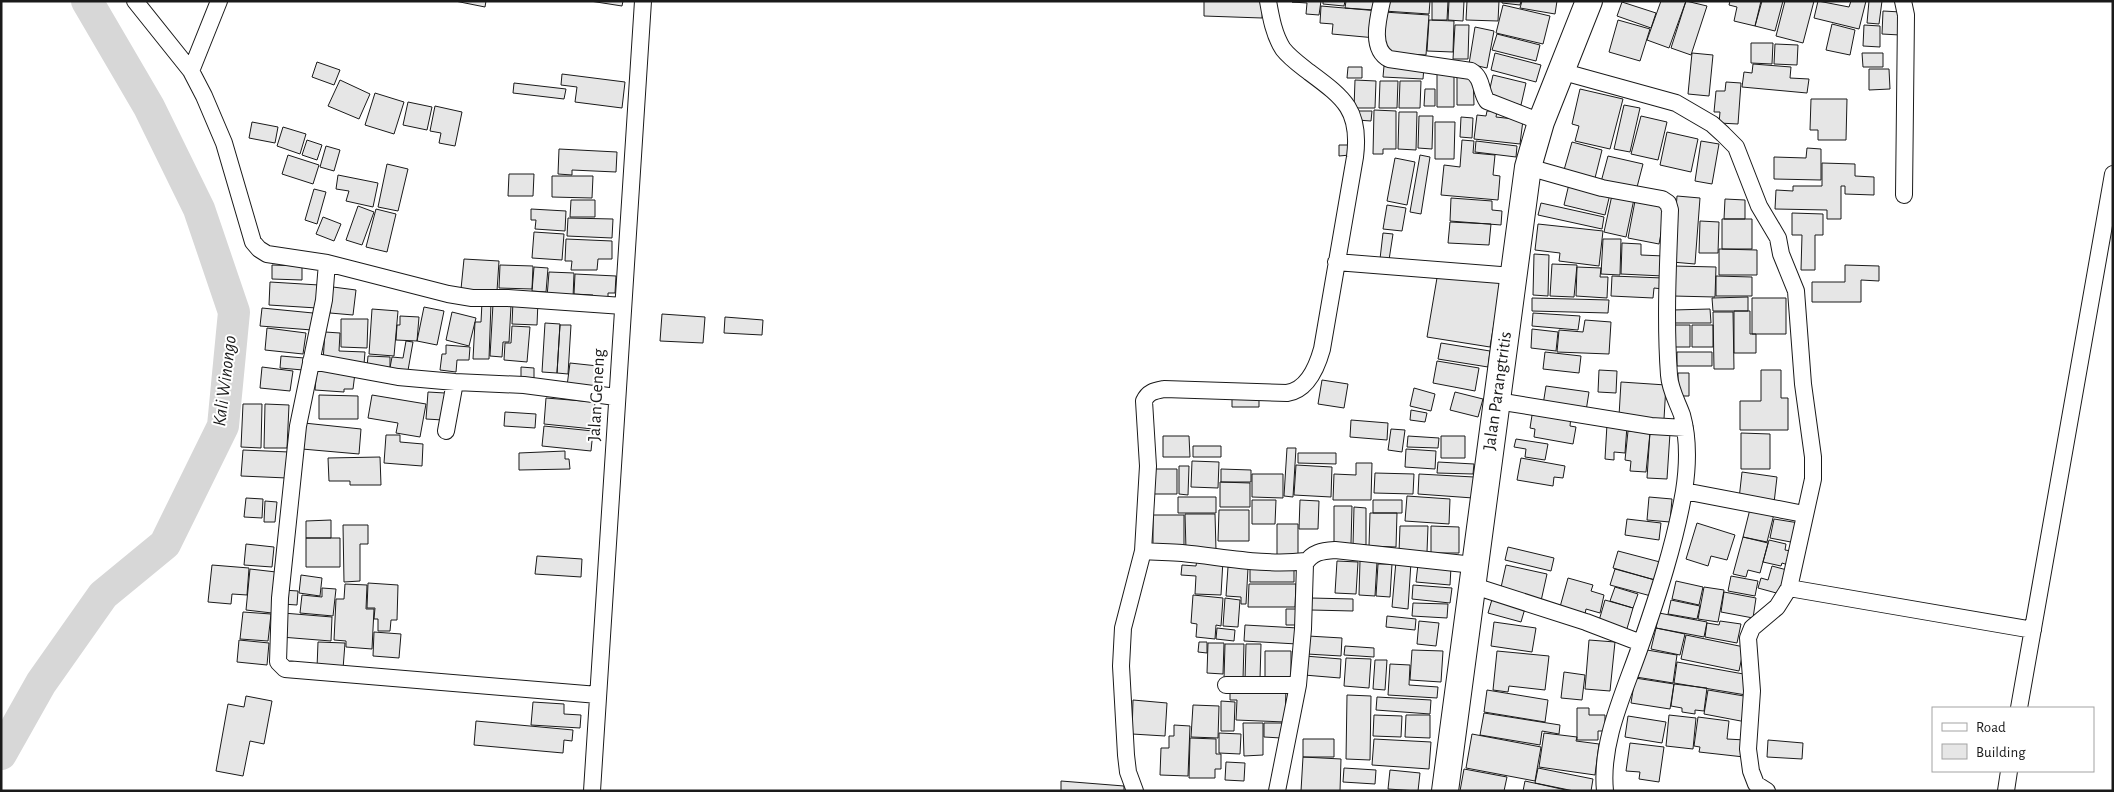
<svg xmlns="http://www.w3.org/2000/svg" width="2114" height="792" font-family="'Alegreya Sans',sans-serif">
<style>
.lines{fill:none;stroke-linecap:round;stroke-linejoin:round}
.river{stroke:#d7d7d7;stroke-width:32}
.building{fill:#e6e6e6;stroke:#1a1a1a}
.street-casing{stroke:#1a1a1a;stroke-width:18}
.primary-casing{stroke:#1a1a1a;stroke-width:28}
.street{stroke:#fff;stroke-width:16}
.primary{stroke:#fff;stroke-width:26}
.labels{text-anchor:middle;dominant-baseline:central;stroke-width:4;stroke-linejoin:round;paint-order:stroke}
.street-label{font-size:18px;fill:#1a1a1a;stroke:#fff}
.water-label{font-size:19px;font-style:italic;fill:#1a1a1a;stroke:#fff}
</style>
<rect width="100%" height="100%" fill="#fff"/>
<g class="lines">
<path class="river" d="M1,754L41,683L103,595L165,544L223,426L234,312L199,209L149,107L87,1"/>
</g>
<path class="building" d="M455,1H486L485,7Z
M590,1H623L622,6Z
M1204,1H1263L1262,18L1204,16Z
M1321,1L1319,15L1306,14L1307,3L1292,2Z
M1323,1H1345L1344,6L1323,4Z
M1346,1H1374V10L1345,8Z
M1385,1H1430L1429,14L1384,11Z
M1432,1H1448L1447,20H1432Z
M1449,1H1464L1463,21L1448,20Z
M1467,1H1499L1498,21L1466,20Z
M1502,1H1521L1520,5L1502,3Z
M1522,1H1557L1555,14L1520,8Z
M1661,1H1686L1669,48L1647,40Z
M1686,1L1707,6L1691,55L1671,48Z
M1730,1H1761L1755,26L1734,21L1737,7L1729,5Z
M1762,1H1783L1775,31L1755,26Z
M1785,1H1814L1803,43L1776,36Z
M1818,1L1849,7L1851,1H1866L1859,29L1814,18Z
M1869,1H1882L1879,24L1867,23Z
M1622,2L1656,13L1651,28L1617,16Z
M1503,5L1550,16L1543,44L1496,33Z
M1321,6L1379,11L1376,38L1332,34L1333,24L1320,23Z
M1883,11L1901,12L1900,35L1882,34Z
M1384,12L1429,15L1426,55L1382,53Z
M1429,20L1454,21L1453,52L1427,51Z
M1618,20L1650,29L1640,61L1609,52Z
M1832,24L1855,30L1850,55L1826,50Z
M1455,25H1469L1468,59H1453Z
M1864,25L1880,26V47L1863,46Z
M1475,27L1494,31L1487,68L1469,64Z
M1497,34L1540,45L1536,61L1492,50Z
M1751,43H1773L1772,64L1751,63Z
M1775,44L1798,45L1797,65L1774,64Z
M1495,53L1541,65L1536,82L1491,70Z
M1692,53L1713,55L1709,96L1688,94Z
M1862,53H1883V67H1863Z
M317,62L340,70L334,85L312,77Z
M1753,64L1791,67L1790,78L1809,79L1807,93L1742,87L1744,72L1752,73Z
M1384,66L1424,67L1423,79L1383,77Z
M1348,67H1362V78H1347Z
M1869,69H1889L1890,89L1869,90Z
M1437,71H1454V107H1437Z
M1457,73H1473L1474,105H1457Z
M562,74L625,82L622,108L575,102L577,87L561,85Z
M1493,75L1526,83L1521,105L1488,97Z
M340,80L370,94L359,119L328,106Z
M1355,80L1376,81L1375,108H1354Z
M1380,81H1398L1397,108H1379Z
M1400,81H1421L1420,108H1399Z
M1726,82L1741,83L1738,124L1719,123L1720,112H1714L1716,91H1725Z
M514,83L566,89L564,99L513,93Z
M1425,89H1435V106H1424Z
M1580,89L1623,99L1610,149L1575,141L1579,126L1572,124Z
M375,93L404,102L394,134L365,125Z
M1811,99H1847L1846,140H1818V130H1810Z
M408,102L432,107L427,130L403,125Z
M1624,105L1640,108L1630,152L1614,149Z
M435,106L462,112L455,146L439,143L441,133L430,131Z
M1374,110L1396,111V149H1383V154H1373Z
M1357,111H1372L1371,121L1357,120Z
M1487,111H1497L1496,117L1523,120L1520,144L1474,139L1477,115L1486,116Z
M1399,112H1417L1416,150L1398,149Z
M1419,116H1433L1432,149L1418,148Z
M1641,116L1667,122L1658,160L1631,154Z
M1461,117L1473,118L1472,138L1460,137Z
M252,122L278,127L275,143L249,138Z
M1435,122H1455L1454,159H1435Z
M283,127L306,134L300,154L277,146Z
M1667,132L1698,139L1691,172L1660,165Z
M307,140L322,145L317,160L302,155Z
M1462,140L1474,141L1473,153L1495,155L1493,175L1500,176L1498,200L1441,195L1444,165L1460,167Z
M1476,141L1517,146L1516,157L1475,152Z
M1701,141L1719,144L1712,184L1695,181Z
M1572,142L1602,150L1595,178L1564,170Z
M1339,145H1350V155L1339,156Z
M326,146L340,150L334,171L320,167Z
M1807,148L1821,149V180L1774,179V157L1806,158Z
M559,149L617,152L616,172L572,170V175L558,174Z
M288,155L319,165L313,184L282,174Z
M1420,155L1430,157L1421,214L1410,212Z
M1608,156L1643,164L1636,191L1601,182Z
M1395,158L1415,162L1407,205L1387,201Z
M1822,163L1855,164V176L1874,177V195L1845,194V186H1841V219H1827V210L1775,209L1776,190L1793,191V186H1822Z
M387,164L408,169L398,211L378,207Z
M509,174H534L533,196H508Z
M338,175L378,183L373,207L346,201L349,191L336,189Z
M552,176H593L592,198L552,197Z
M1569,184L1610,194L1605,215L1564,205Z
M314,189L326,192L317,224L305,220Z
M1612,195L1634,199L1626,237L1604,232Z
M1677,196L1700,198L1695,264L1672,262Z
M1451,198L1492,201V210L1502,211L1501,225L1450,221Z
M1725,199L1745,200V219H1724Z
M571,200H595V217H570Z
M1635,201L1666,207L1659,244L1628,238Z
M1541,203L1604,217L1602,229L1538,215Z
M1387,205L1406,208L1402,231L1383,229Z
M358,206L374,212L362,245L346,240Z
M376,209L396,214L387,252L366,247Z
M531,209L566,211L565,231L535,229L536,220H531Z
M1792,213L1823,214V235H1815V270H1801L1802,235H1792Z
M323,217L341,224L334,241L316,234Z
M568,218L613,219L612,238L567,236Z
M1722,219H1752V249H1722Z
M1700,221L1719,222L1718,253H1699Z
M1450,222L1491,224L1489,245L1448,243Z
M1538,224L1603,231L1599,266L1559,261L1560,253L1535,250Z
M534,232L564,234L562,260L532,258Z
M1383,233L1393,234L1389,260L1380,259Z
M566,239L612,241V259H598L597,270H571L572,261H565Z
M1603,239H1621L1620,275L1601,274Z
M1622,243L1641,244V255L1664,256L1663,276L1621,274Z
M1719,249L1757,250V275H1719Z
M1534,254L1549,255L1548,296L1533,295Z
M464,259L499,261L497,291L461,289Z
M1552,264L1577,265L1574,297L1550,296Z
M272,265L302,266V280L272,279Z
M500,265L533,266L532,289L499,288Z
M1845,265L1879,266V281L1861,280V302H1812V282H1845Z
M1674,266L1716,267L1715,297L1673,296Z
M534,267L548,268L546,292L532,291Z
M1577,267L1601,268L1600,277H1608L1607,298L1576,296Z
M549,272L574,273L573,298L547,297Z
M1438,272L1501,283L1490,347L1427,337Z
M575,274L616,276L615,293H608V299L592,298L593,295L574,294Z
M1612,276L1663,278V289L1654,288L1653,298L1611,296Z
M1716,276L1752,277V296H1716Z
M270,282L319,285L317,308L269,305Z
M333,287L356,290L353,315L330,313Z
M1748,297V311H1713L1712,298Z
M1532,298L1609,300L1608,313L1532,311Z
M1752,298H1786V334H1752Z
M513,301H538L537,325L512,324Z
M482,302L491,303L489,359H473L475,322H481Z
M493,304L511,306L509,342H503L502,357L490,356Z
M424,307L444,311L437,345L417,341Z
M262,308L313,313L312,330L260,326Z
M372,309L398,311L394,356L369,354Z
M1710,309L1711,323H1674L1673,310Z
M1734,311H1750V334H1756V353H1734Z
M452,312L476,318L469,346L446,340Z
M1713,312H1733L1734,369H1714Z
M1533,313L1580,316L1578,330L1532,326Z
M662,314L705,317L703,343L660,341Z
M400,316L419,317L417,341L396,340L397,325H400Z
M725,317L763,320L762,335L724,333Z
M341,319H368L367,348L341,347Z
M1585,320L1611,322L1609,354L1557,352L1559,330L1583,332Z
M545,323L560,324L557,373L542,372Z
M560,325H571L568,374L557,373Z
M1672,325H1690V347H1672Z
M1692,325H1713V347H1692Z
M512,326L530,327L527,362L504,360L505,343H511Z
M267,328L306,333L303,354L265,350Z
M1532,329L1558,332L1556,351L1531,348Z
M325,332L340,333L339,351L365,352L364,364L323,361Z
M406,341L413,342L407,376L389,373L392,357L403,358Z
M1441,343L1490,351L1488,367L1438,359Z
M446,345L470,347L469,360H457L456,372L440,370L442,354H446Z
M1545,352L1581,356L1579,373L1543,369Z
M1677,352H1712V366H1677Z
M281,356L304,358L303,370L280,368Z
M368,356L390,357V368L367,367Z
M1437,361L1479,368L1475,391L1433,383Z
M570,363L598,366L596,388L567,386Z
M262,367L293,371L290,391L260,388Z
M317,367L355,373L353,389H344V392L315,390Z
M521,367L534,368V381L521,380Z
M1599,370L1617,371L1616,393L1598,392Z
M1761,370H1781V398H1788V430H1740V401H1761Z
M1678,373H1689V396H1678Z
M1322,380L1348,384L1344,408L1318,404Z
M1621,382L1666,385L1664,419L1619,416Z
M1546,386L1589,392L1586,411L1543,405Z
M1414,388L1435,394L1431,411L1410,406Z
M428,392L445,393L443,420L426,419Z
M1455,392L1483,399L1478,417L1450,410Z
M319,395L358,396V419H319Z
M372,395L426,404L420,437L396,433L398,423L368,418Z
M546,398L595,402L593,429L544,424Z
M1232,398H1259V407H1232Z
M243,404H262L261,448L241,447Z
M265,404L289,405L287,448H264Z
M1533,409L1571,416L1570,426L1576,427L1573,444L1534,437L1535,429L1530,428Z
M1411,410L1427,413L1425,422L1410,420Z
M505,412L536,414L535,428L504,426Z
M1351,420L1388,423L1387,440L1350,437Z
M304,423L361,429L359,454L302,449Z
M1607,424L1627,426L1625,453L1614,452V460L1605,459Z
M544,426L593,431L591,451L542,446Z
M1391,429L1405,430L1402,452L1388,450Z
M1628,431L1650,433L1646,472L1630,471L1631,461L1625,460Z
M1650,432L1670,433L1667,479L1647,478Z
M1741,433L1770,434V469H1741Z
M386,435H400V442L423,444L422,466L384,463Z
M1163,436H1189L1190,457H1163Z
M1408,436L1439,438L1438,448L1407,447Z
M1441,436H1465V458H1441Z
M1516,439L1548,444L1545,460L1525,457L1526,449L1514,447Z
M1193,446H1221V457H1193Z
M1287,448H1296L1293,497L1284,496Z
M1406,449L1436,451L1435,469L1405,467Z
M243,450L289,452L287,478L241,476Z
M565,451V459H569L570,469L519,470V453Z
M1298,453H1336V464L1298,463Z
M380,457L381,485H350V481H329L328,458Z
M1521,458L1565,466L1563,478L1554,477L1553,486L1517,480Z
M1192,461L1219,462L1218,488L1191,487Z
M1438,462L1474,464L1473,474L1437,473Z
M1356,463H1372L1371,500H1333L1334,474L1356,475Z
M1296,465L1332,467L1331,497L1294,495Z
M1179,466H1189L1188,495L1179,494Z
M1154,469H1177V494H1154Z
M1221,469L1251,470V482H1221Z
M1742,472L1777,477L1774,503L1739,499Z
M1375,473L1414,474L1413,494L1374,493Z
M1252,474H1283V498L1252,497Z
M1419,474L1474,477L1473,498L1418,494Z
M1220,482L1250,483V507H1220Z
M1407,496L1450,499L1449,524L1405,521Z
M1178,497H1216V513H1178Z
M1649,497L1672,499L1670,522L1647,520Z
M246,498L263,499L262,518L244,517Z
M1252,500H1276L1275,524H1252Z
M1300,500L1319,501L1318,529H1299Z
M1373,500H1402V513H1373Z
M265,501L277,502L275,522H264Z
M1334,506H1352L1351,544H1334Z
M1354,507L1366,508V545H1353Z
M1750,509L1774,514L1767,542L1743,537Z
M1219,510H1249V541H1218Z
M1370,513H1397L1396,547L1369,546Z
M1185,514H1215L1216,550H1186Z
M1153,515H1184V549H1153Z
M1627,519L1661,523L1659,540L1625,535Z
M1774,519L1799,523L1796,543L1770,538Z
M331,520V538H306V521Z
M1697,523L1735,535L1727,560L1711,556L1708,566L1686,559Z
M1277,524H1298V557L1277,556Z
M343,525H368V544H360V581L344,582Z
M1400,526H1428L1427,552H1399Z
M1431,526L1459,527V553H1431Z
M1743,537L1768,543L1760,573L1748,570L1746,577L1733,574Z
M306,538H340V567H306Z
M1769,540L1786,544L1785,550L1791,551L1788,565L1782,563L1781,566L1763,562Z
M246,544L274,547L272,567L244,565Z
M1508,547L1554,558L1551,571L1505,560Z
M1618,551L1660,562L1655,580L1613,568Z
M537,556L582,559L581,577L535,574Z
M1197,559L1223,560L1221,595L1195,594L1196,576L1181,575L1182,565L1196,566Z
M1337,561L1358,562L1356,594L1335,593Z
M1360,561L1377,562L1375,596L1359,595Z
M1396,561L1411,562L1408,609L1392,607Z
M1378,564H1392L1390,597L1376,596Z
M1418,564L1451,567L1450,585L1416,582Z
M212,565L249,568L247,595L232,594L231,604L208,602Z
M1506,565L1547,574L1541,601L1500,592Z
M1772,566L1787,570L1780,594L1758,588L1761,578L1768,580Z
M1228,567L1248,568L1246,604H1241V597L1226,596Z
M1250,567H1294V582H1250Z
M250,569L276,572L272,613L246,610Z
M1615,569L1655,580L1651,596L1610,585Z
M301,575L322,578L320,596L299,593Z
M1731,576L1758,581L1755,596L1728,591Z
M1568,578L1593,585L1591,591L1604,595L1600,613L1586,609L1585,614L1560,607Z
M1676,581L1703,587L1699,605L1672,599Z
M368,583L398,585L397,620H391L390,631H378V619H374L375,608H367Z
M345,584L367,585L366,609H374L372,649L346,647V641L334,640L336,599H344Z
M1249,584H1296L1295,607H1248Z
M1413,585L1452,588L1450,603L1412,599Z
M1615,587L1638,594L1633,608L1610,601Z
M1704,587L1724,590L1718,622L1698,619Z
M322,588L336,589L333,616L300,613L302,595L322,597Z
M283,590L298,591L297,605L282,604Z
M1724,592L1756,598L1753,618L1721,612Z
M1193,595L1223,598L1221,626L1216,625L1215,639L1196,637L1197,624L1191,623Z
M1493,596L1526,605L1521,622L1488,613Z
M1225,598L1240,600L1238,627L1223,626Z
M1311,598L1353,599V611L1311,610Z
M1605,600L1633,608L1626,632L1598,624Z
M1671,600L1700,606L1697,619L1668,614Z
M1413,603L1448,604L1447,618L1412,616Z
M1286,609H1299V625H1286Z
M243,612L271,614L268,641L240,639Z
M283,613L332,617L331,641L281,637Z
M1659,613L1707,622L1704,637L1656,628Z
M1387,616L1416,619L1415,630L1386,627Z
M1419,621L1439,623L1436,646L1417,644Z
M1720,621L1741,624L1737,643L1705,637L1707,623L1719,625Z
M1494,622L1536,628L1532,652L1491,646Z
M1245,625L1298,628L1297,644L1244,641Z
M1217,628L1235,630L1234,641L1216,639Z
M1656,628L1685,634L1680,655L1651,649Z
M374,632L401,634L399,658L373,656Z
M1686,635L1744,647L1739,671L1681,659Z
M1308,636L1342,638L1341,656L1307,654Z
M239,640L269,643L267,665L237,662Z
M1589,640L1615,642L1610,691L1585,689Z
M318,642L345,643L343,669L317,668Z
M1199,642H1207V653L1198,652Z
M1208,643H1224L1223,674L1207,673Z
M1225,644H1244L1243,679L1224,678Z
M1246,644H1261L1260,679H1245Z
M1345,646L1374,648V657L1344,655Z
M1641,649L1677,655L1673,683L1636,677Z
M1412,650L1443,651L1441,682L1410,680Z
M1265,651H1291V681H1265Z
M1497,651L1549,656L1545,690L1509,686L1508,692L1493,690Z
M1305,656L1341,659L1340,678L1304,675Z
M1346,658L1371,659L1369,688L1344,686Z
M1375,660H1387L1385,690L1373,689Z
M1677,662L1749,675L1746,695L1674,683Z
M1390,664L1410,665L1409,685L1438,687L1437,698L1388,695Z
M1564,672L1585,675L1582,700L1561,698Z
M1635,678L1674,684L1670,709L1631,703Z
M1674,684L1707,688L1704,711L1695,710V714L1682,712V708L1671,706Z
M1230,686L1286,688L1285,722L1236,720L1237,700H1230Z
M1487,690L1548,700L1545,722L1484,712Z
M1708,690L1750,697L1746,722L1704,714Z
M1347,695L1371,696L1370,760L1346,759Z
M246,696L272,701L264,744L250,741L243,776L216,771L228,704L244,707Z
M1377,697L1431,700L1430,714L1376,710Z
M1133,700L1167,703L1165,736L1132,734Z
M1221,701L1235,702L1234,731H1221Z
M533,702L564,704V714L581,715L580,728L531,725Z
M1193,705L1219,706L1218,738L1191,737Z
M1577,708H1589V715H1605V731H1598V740H1577Z
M1484,713L1560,725L1559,734L1542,731L1540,745L1480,735Z
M1374,715L1402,716L1401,737L1373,736Z
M1406,715H1430V738L1405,737Z
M1669,715L1696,718L1693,749L1666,746Z
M1628,716L1666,722L1662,743L1625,737Z
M1698,717L1729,721L1727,739L1745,740L1744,757L1699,752L1700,747L1694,746Z
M476,721L573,730L572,741L564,740L563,753L474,745Z
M1243,723H1263V755L1244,756Z
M1264,723H1282L1281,738L1264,737Z
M1174,725L1190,726L1188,776L1160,775L1161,748H1169V736H1174Z
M1219,733L1241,734L1240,754L1219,753Z
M1544,733L1577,737L1576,741L1599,744L1595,775L1539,767Z
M1472,734L1541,747L1535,781L1466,768Z
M1190,738L1216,739V754H1221V769H1215V778H1189Z
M1303,739H1334V757H1303Z
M1374,739L1431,742L1429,769L1372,765Z
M1768,740L1803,743L1802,759L1767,757Z
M1630,743L1664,747L1659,782L1639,779L1640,772L1626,771Z
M1303,757L1341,759L1340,791H1301Z
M1226,762L1245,763L1244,781L1225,780Z
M1344,768L1376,770L1375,784L1343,782Z
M1538,768L1593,779L1591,791H1574L1535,783Z
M1464,769L1507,777L1504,791H1460Z
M1390,770L1420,773L1418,791L1388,789Z
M1061,781L1124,786V791H1061Z
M1525,781L1566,790L1565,791H1523Z"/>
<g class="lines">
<g class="street-casing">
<path id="street" d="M135,1L191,71L204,96L224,143L253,242L259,249L267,254L327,263
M1382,1C1378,19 1370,49 1389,59L1471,71C1483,78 1480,91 1487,101L1541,122
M1903,1L1906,15L1904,195
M191,71L219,1
M1560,71L1676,103L1712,124L1723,134L1736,147L1759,206L1778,238L1781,254L1796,291L1803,384L1813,457V479L1789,588L1777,607L1752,628L1748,638L1752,691L1748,749L1751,771L1756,784L1767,791
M1528,167L1602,188L1662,199L1668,203L1670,210C1668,264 1665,320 1669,375C1670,390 1677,401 1682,415C1689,440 1688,465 1684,491L1804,514
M1336,262L1513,276
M311,361L398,377L455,382L524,385L616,397
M1497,401L1651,426L1685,428
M446,431L455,382
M1143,551C1156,552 1169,552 1182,553C1224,557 1264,566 1306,561
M1471,585L1586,622L1641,643
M1789,588L2033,630
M1226,685H1298
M598,695L285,669L278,662L280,598L298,426L324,300L327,263L448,294L472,298H508L623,306
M2019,708L2113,174
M592,791L643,1
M1135,791L1128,772L1126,755L1121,666L1123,628L1143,551L1148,466L1144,401C1148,392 1154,391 1164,389L1287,393C1308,390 1317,367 1322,349L1355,157C1361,110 1344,98 1309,72C1300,65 1290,58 1283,49C1274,35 1271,18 1268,1
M1277,791L1298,685L1303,629L1305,564C1312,552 1322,551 1335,550L1474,565
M1605,791C1600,741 1625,691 1641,644C1658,595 1675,543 1684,491
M2006,791L2009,771"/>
</g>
<g class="primary-casing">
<path id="primary" d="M1445,791L1528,167L1541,122L1589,1"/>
</g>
<use href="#street" class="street"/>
<use href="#primary" class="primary"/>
</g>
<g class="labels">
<g class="street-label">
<text transform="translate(1498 391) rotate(-82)">Jalan Parangtritis</text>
<text transform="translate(597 395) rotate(-87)">Jalan Geneng</text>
</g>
<g class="water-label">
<text transform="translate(225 381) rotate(-83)">Kali Winongo</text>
</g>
</g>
<rect width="2114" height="792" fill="none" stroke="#1a1a1a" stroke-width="5"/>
<rect x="1932" y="707" width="162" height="65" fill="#ffffff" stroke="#a3a3a3"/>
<rect x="1942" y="723" width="25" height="8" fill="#ffffff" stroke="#a3a3a3"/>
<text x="1976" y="732" font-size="15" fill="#1a1a1a">Road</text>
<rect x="1942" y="744" width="25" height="15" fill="#e6e6e6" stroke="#a3a3a3"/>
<text x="1976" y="757" font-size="15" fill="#1a1a1a">Building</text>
</svg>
